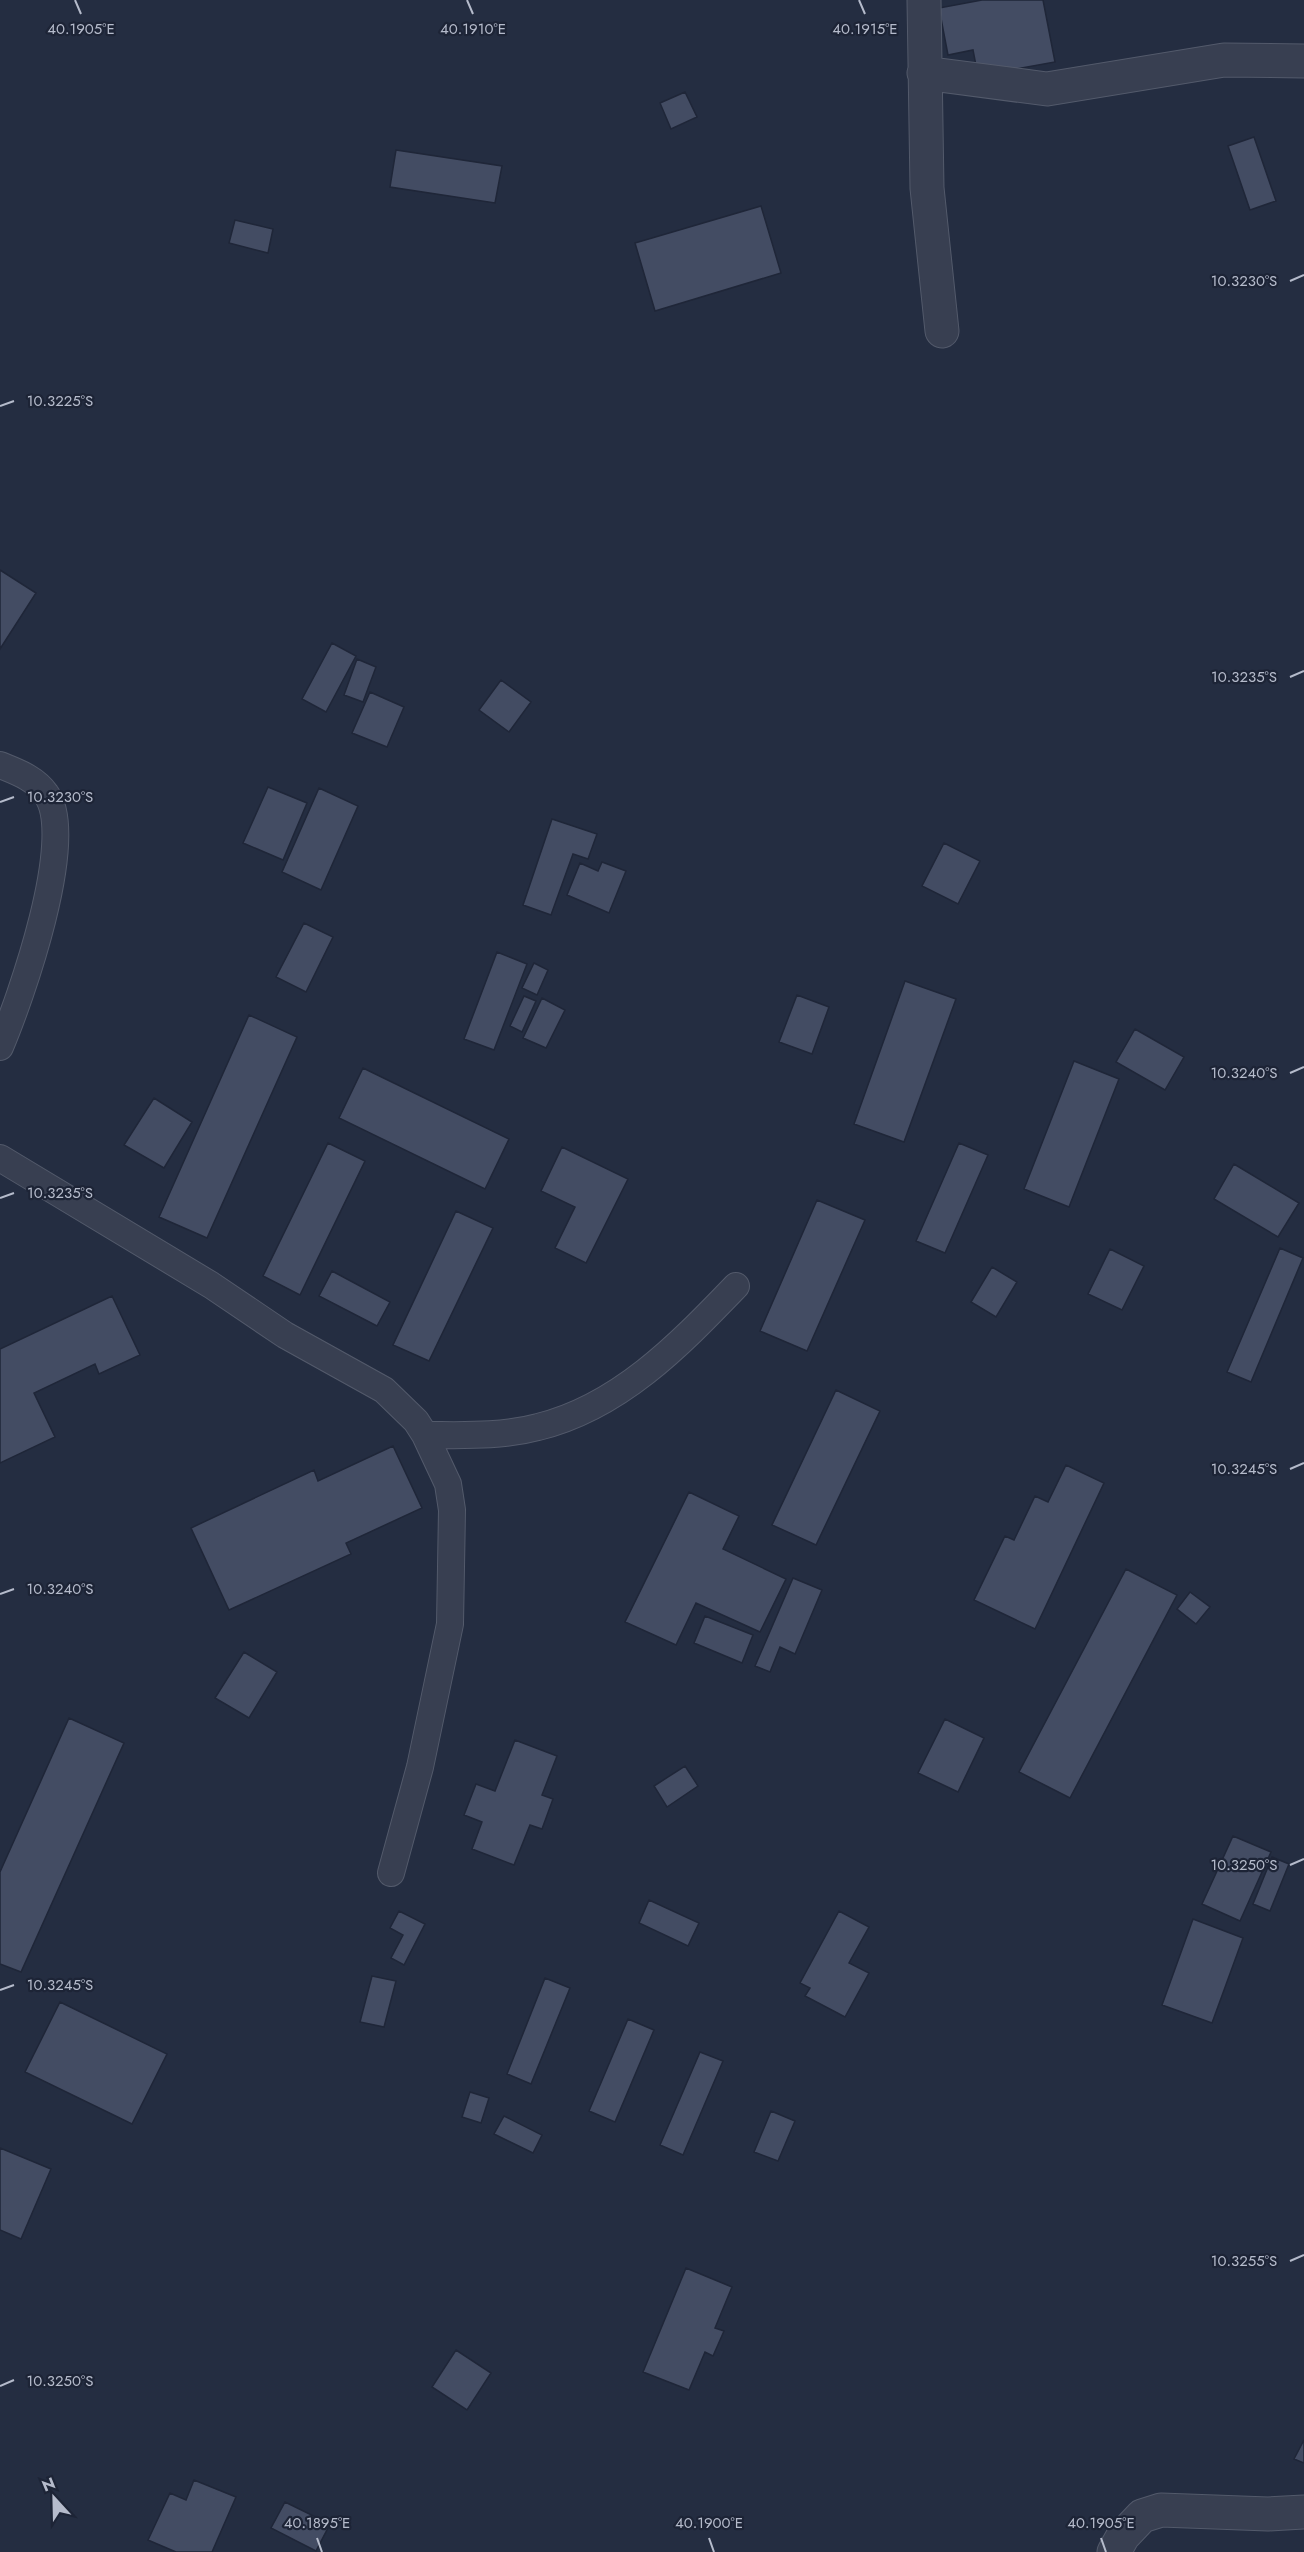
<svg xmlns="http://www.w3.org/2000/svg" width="1304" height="2552" font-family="Jost,sans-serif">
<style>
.building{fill:#434c63;stroke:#1f2638;stroke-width:1.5}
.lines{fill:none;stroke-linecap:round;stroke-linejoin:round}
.service-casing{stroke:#535a6b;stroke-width:28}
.minor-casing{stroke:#535a6b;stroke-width:35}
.service{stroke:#383f51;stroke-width:26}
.minor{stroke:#383f51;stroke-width:33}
.ticks{fill:none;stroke:#b5bbcb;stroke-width:2}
.ticks-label{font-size:15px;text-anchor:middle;fill:#b5bbcb;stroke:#1d2436;stroke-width:4.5;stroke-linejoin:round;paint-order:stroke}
</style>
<rect width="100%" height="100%" fill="#242d41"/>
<path class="building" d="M982,0H1043L1055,62L978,76L973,50L948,55L939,8Z
M685,92L697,117L671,129L660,103Z
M1254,137L1276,201L1250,210L1228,146Z
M396,150L502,166L495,203L390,187Z
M761,206L781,273L655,311L635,243Z
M235,220L273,229L268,253L229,243Z
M0,570L36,593L0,649Z
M332,643L356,656L326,712L302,699Z
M357,659L376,667L363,702L344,695Z
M501,680L531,702L509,732L479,710Z
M370,692L404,707L387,747L352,733Z
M268,787L307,803L283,860L243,843Z
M319,788L358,806L321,890L282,872Z
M552,819L597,834L588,859L573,854L551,915L523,905Z
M944,843L980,861L958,904L922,886Z
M602,862L626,871L609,913L567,895L580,863L598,871Z
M304,923L333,937L306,992L276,977Z
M497,952L527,964L494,1050L464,1039Z
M534,963L548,970L537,995L522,988Z
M905,981L956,999L904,1142L854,1124Z
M797,995L829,1007L812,1054L779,1042Z
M524,996L536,1001L522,1032L510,1026Z
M542,998L565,1010L546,1048L523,1038Z
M249,1015L297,1037L207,1238L159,1217Z
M1135,1029L1184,1057L1165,1090L1116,1062Z
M1074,1061L1119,1079L1069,1207L1024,1189Z
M363,1068L509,1139L485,1189L339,1118Z
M154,1098L192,1122L164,1168L124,1145Z
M328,1143L365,1161L300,1295L263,1276Z
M959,1143L988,1155L945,1253L916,1241Z
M562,1147L628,1179L586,1263L555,1248L575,1207L541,1191Z
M1234,1164L1299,1203L1278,1237L1214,1199Z
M817,1200L865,1220L807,1351L760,1331Z
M456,1211L493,1228L429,1361L393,1345Z
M1280,1248L1303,1258L1251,1382L1227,1372Z
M1110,1249L1144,1266L1122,1310L1088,1294Z
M992,1267L1017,1282L996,1317L971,1302Z
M332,1271L390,1302L377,1326L319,1296Z
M112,1296L140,1355L99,1374L95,1364L34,1393L55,1437L0,1463V1349Z
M836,1390L880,1411L816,1545L772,1525Z
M393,1446L422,1508L346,1543L351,1554L229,1610L191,1528L314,1470L318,1481Z
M1066,1465L1104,1483L1035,1629L974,1600L1005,1536L1014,1540L1035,1496L1048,1502Z
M689,1492L739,1516L723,1549L786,1579L760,1632L696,1603L676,1645L625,1622Z
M1126,1569L1177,1595L1070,1798L1019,1772Z
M793,1578L822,1590L795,1654L780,1647L770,1672L755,1666Z
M1190,1592L1210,1607L1196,1624L1177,1609Z
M705,1616L753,1635L742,1663L694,1643Z
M244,1652L277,1672L249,1718L215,1698Z
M69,1718L124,1743L21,1972L0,1964V1872Z
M945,1719L984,1738L958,1792L918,1773Z
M515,1740L557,1756L542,1795L553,1799L542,1829L530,1825L514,1865L472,1849L482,1822L464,1815L476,1784L495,1791Z
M685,1766L698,1786L667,1807L654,1786Z
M1233,1836L1271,1852L1240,1921L1202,1904Z
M1272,1857L1289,1864L1270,1911L1253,1904Z
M649,1900L699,1923L688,1946L639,1923Z
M399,1911L425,1924L404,1965L391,1958L403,1935L390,1928Z
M839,1911L869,1927L849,1963L869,1973L845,2017L805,1996L810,1988L800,1983Z
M1193,1919L1243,1938L1212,2023L1162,2005Z
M372,1976L396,1981L384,2027L360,2022Z
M545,1978L570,1988L531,2084L507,2074Z
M60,2002L167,2054L132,2124L25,2072Z
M628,2019L654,2030L615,2122L589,2111Z
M700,2052L723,2061L683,2155L660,2145Z
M470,2092L489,2098L481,2123L462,2117Z
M771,2111L795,2121L778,2161L754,2152Z
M504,2116L542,2135L533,2153L494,2134Z
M0,2148L51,2169L21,2239L0,2230Z
M686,2268L732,2287L715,2328L724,2331L713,2356L705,2352L689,2390L643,2372Z
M456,2350L491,2373L467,2410L432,2387Z
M1304,2440V2463L1294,2459Z
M194,2480L236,2497L212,2552H176L148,2540L170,2493L186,2500Z
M285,2502L330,2524L316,2551L271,2528Z"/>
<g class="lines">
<g class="service-casing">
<path id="service" d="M0,765C17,772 35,778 46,794C78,837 20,1000 0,1047
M0,1158L211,1285L285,1335L384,1390L416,1421L425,1435L448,1484L452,1510L450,1624L420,1767L391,1873
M425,1435C463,1435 501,1437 538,1427C620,1407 680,1344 736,1286"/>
</g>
<g class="minor-casing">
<path id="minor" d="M924,0L927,188L942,331
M924,73L1047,89L1224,60L1304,61
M1114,2552L1123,2536L1142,2516L1161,2510L1268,2514L1304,2512"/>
</g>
<use href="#service" class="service"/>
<use href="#minor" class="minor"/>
</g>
<path class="ticks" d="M75,0L81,14M467,0L473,14M859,0L865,14M1290,281L1304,275M0,406L14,401M1290,677L1304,671M0,802L14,797M1290,1073L1304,1067M0,1198L14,1193M1290,1469L1304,1463M0,1594L14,1589M1290,1865L1304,1859M0,1990L14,1985M1290,2261L1304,2255M0,2386L14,2380M317,2538L322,2552M709,2538L714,2552M1101,2538L1106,2552"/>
<g class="ticks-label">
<text x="81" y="34">40.1905°E</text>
<text x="473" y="34">40.1910°E</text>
<text x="865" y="34">40.1915°E</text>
<text x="1244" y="286">10.3230°S</text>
<text x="60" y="406">10.3225°S</text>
<text x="1244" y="682">10.3235°S</text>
<text x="60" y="802">10.3230°S</text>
<text x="1244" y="1078">10.3240°S</text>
<text x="60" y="1198">10.3235°S</text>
<text x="1244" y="1474">10.3245°S</text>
<text x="60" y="1594">10.3240°S</text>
<text x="1244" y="1870">10.3250°S</text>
<text x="60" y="1990">10.3245°S</text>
<text x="1244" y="2266">10.3255°S</text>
<text x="60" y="2386">10.3250°S</text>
<text x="317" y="2528">40.1895°E</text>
<text x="709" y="2528">40.1900°E</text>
<text x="1101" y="2528">40.1905°E</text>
</g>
<g transform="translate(54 2498) rotate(338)" stroke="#1d2436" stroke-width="4.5" paint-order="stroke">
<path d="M0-4.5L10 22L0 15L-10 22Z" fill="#b5bbcb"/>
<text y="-9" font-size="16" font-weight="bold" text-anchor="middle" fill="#b5bbcb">N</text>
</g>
</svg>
